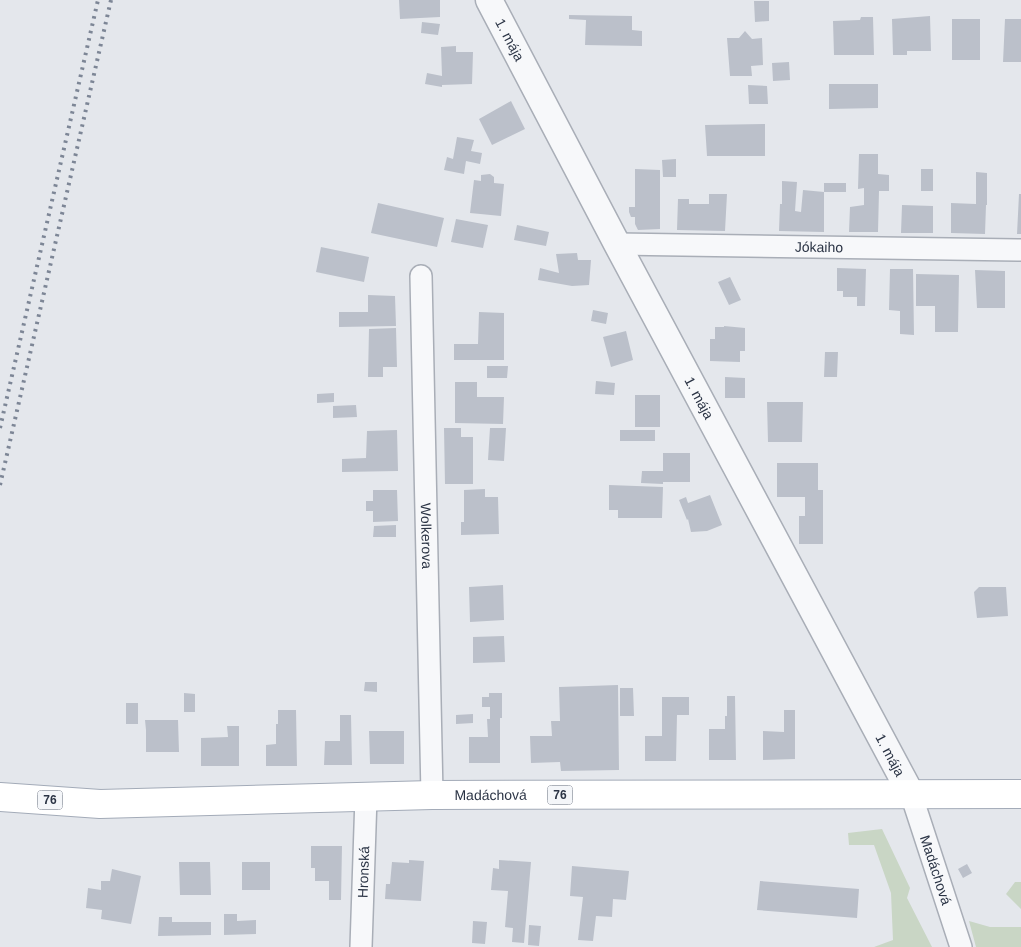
<svg xmlns="http://www.w3.org/2000/svg" width="1021" height="947" font-family="Arial,sans-serif">
<style>
.green{fill:#c9d6c5}
.building{fill:#bbc0ca}
.lines{fill:none;stroke-linecap:round;stroke-linejoin:round}
.minor-casing{stroke:#a9aeb7;stroke-width:24}
.tertiary-casing{stroke:#a9aeb7;stroke-width:29}
.primary-casing{stroke:#a3abb8;stroke-width:30}
.minor{stroke:#f7f8fa;stroke-width:21}
.tertiary{stroke:#f7f8fa;stroke-width:26}
.primary{stroke:#fff;stroke-width:28}
.rail{stroke:#7d8696;stroke-width:4;stroke-dasharray:2.5 5;stroke-linecap:butt}
.labels{text-anchor:middle;dominant-baseline:central;stroke-width:4.5;stroke-linejoin:round;paint-order:stroke}
.shield{fill:#f4f6f9;stroke:#676e7b;stroke-width:1}
.shield-label{font-size:12px;font-weight:bold;fill:#2b3445}
.street-label{font-size:14px;fill:#2b3445;stroke:#f4f6f9}
</style>
<rect width="100%" height="100%" fill="#e4e7ec"/>
<path class="green" d="M882,829L910,888L907,898L932,947H874L893,940L891,893L874,845H849L848,833Z
M1015,882H1021V909L1006,894Z
M969,921L990,927H1021V947H976Z"/>
<path class="building" d="M399,0H440V17L400,19Z
M754,1H769V21L755,22Z
M569,15L632,16V30L642,31V46L585,45L586,20L569,19Z
M930,16L931,51H907V55H893L892,19Z
M861,17H873L874,55H834L833,21L860,20Z
M952,19H980V60H952Z
M1005,19H1021V62H1003Z
M422,22L440,24L438,35L421,33Z
M745,31L752,39L762,38L763,65L751,66L752,76H730L727,38H739Z
M456,46V52H473L472,84L442,85V87L425,84L427,73L442,76L441,47Z
M789,62L790,80L773,81L772,63Z
M829,84H878V108L829,109Z
M748,85L767,86L768,104H749Z
M511,101L525,129L492,145L479,119Z
M765,124V156H707L705,125Z
M457,137L474,140L471,151L482,153L480,164L466,161L464,174L444,170L447,157L453,159Z
M859,154H878V174L889,175V191H879L878,232H849L850,207L864,205V188L858,189Z
M676,159V177H663L662,160Z
M635,169L660,170V229L638,230L635,224V217H631L629,212V207H635Z
M921,169H933V191H921Z
M976,172L987,173V205H986L985,234L951,233V203L976,204Z
M490,174L494,177V183L504,184L501,216L470,213L474,180L481,181V175Z
M782,181L797,182L795,211L801,212L803,190L824,192V232L779,231L780,204H782Z
M824,183H846V192H824Z
M709,194H727L725,231L677,230L678,199H689V204H709Z
M1019,194H1021V234H1017Z
M378,203L444,218L437,247L371,233Z
M902,205L933,206V233H901Z
M456,219L488,225L483,248L451,242Z
M517,225L549,232L546,246L514,240Z
M321,247L369,257L364,282L316,272Z
M577,253L578,260H591L589,285L572,286L538,280L540,268L559,273L556,254Z
M837,268L866,269L865,306H857V297H843V291H837Z
M890,269H913L914,335L900,334V311L889,310Z
M975,270L1005,271V308H977Z
M916,274L959,275L958,332H935V306H916Z
M730,277L741,300L729,305L718,282Z
M368,295L395,296L396,326L339,327V312H368Z
M593,310L608,313L606,324L591,321Z
M479,312L504,313V360H454V344H478Z
M724,326L745,328V351H740V362L710,361V339H715V327H724Z
M396,328L397,367H383V377H368L369,329Z
M626,331L633,360L611,367L603,337Z
M825,352H838L837,377H824Z
M487,366H508L507,378H487Z
M725,377L745,378V398H725Z
M596,381L615,383L614,395L595,394Z
M455,382H477V397H504L503,424L455,423Z
M334,393V402L317,403V394Z
M635,395H660V427H635Z
M767,402H803L802,442H768Z
M356,405L357,417L333,418V406Z
M444,428H461V437H473V484H445Z
M490,428H506L504,461L488,460Z
M397,430L398,471L342,472V459L366,458L367,431Z
M620,430H655V441H620Z
M663,453H690V482H663V484L641,483L642,471H663Z
M777,463H818V490H823V544H799V516H805V497H777Z
M609,485L663,487L662,518H618V510H609Z
M485,489V497H498L499,534L461,535V522H464V490Z
M373,490H397L398,521L373,522V511H366V501H373Z
M710,495L722,525L707,531L691,532L688,519L687,520L679,500L686,497L688,503Z
M396,525V537H373L374,526Z
M503,585L504,620L470,622L469,587Z
M979,587H1006L1008,616L977,618L974,592Z
M504,636L505,662L473,663V637Z
M365,682H377V692L364,691Z
M618,685L619,770L561,771L560,762L531,763L530,736H552L551,721H560L559,687Z
M620,688H633L634,716H620Z
M184,693L195,694V712H184Z
M489,693H502V718H500V763H469V737H488L487,719H490V707H482V697H489Z
M727,696H735L736,760H709V729H725V716H727Z
M662,697H689V715H677L676,761H645V736H662Z
M126,703H138V724H126Z
M278,710H296L297,766H266V745L276,744V724H278Z
M784,710H795V759L763,760V731L784,732Z
M473,714V723L456,724V715Z
M340,715H351L352,765H324L325,741H340Z
M145,720H178L179,752H146V730Z
M227,726H239V766H201V738L228,737Z
M369,731H404V764H370Z
M311,846H342L341,900H329V881H315V868H311Z
M409,860L424,861L421,901L385,899L386,884H390L392,862L409,863Z
M499,860L531,862L524,943L512,942L513,928L505,927L508,891L491,890L493,868L499,869Z
M179,862H210L211,895H180Z
M242,862H270V890H242Z
M967,864L972,873L963,878L958,869Z
M572,866L629,871L626,900L613,899L612,917L596,916L593,941L578,940L583,897L570,896Z
M112,869L141,876L131,924L101,919L102,910L86,908L88,888L101,890V881H110Z
M760,881L859,889L857,918L757,910Z
M224,914H237V921L256,920V934L224,935Z
M159,917H172V922H211V935L158,936Z
M473,921L487,922L485,944L472,943Z
M529,925L541,926L539,946L528,945Z"/>
<g class="lines">
<g class="minor-casing">
<g id="minor">
<path id="s1" d="M617,244L1021,250"/>
<path id="s2" d="M421,276L432,795"/>
<path id="s3" d="M911,794L961,947"/>
<path id="s4" d="M361,947L366,797"/>
</g>
</g>
<g class="tertiary-casing">
<g id="tertiary">
<path id="s5" d="M489,0L617,244L911,794"/>
</g>
</g>
<g class="primary-casing">
<g id="primary">
<path id="s6" d="M0,797L100,804L432,795L1021,794"/>
</g>
</g>
<use href="#minor" class="minor"/>
<use href="#tertiary" class="tertiary"/>
<use href="#primary" class="primary"/>
<path class="rail" d="M0,428L98,0
M0,485L111,0"/>
</g>
<g class="labels">
<g class="shield">
<rect x="547.5" y="785.5" width="25" height="19" rx="4"/>
<rect x="37.5" y="790.5" width="25" height="19" rx="4"/>
</g>
<g class="shield-label">
<text x="560" y="795">76</text>
<text x="50" y="800">76</text>
</g>
<g class="street-label">
<text stroke="none"><textPath href="#s5" startOffset="45">1. mája</textPath></text>
<text stroke="none"><textPath href="#s1" startOffset="202">Jókaiho</textPath></text>
<text stroke="none"><textPath href="#s5" startOffset="450">1. mája</textPath></text>
<text stroke="none"><textPath href="#s2" startOffset="260">Wolkerova</textPath></text>
<text stroke="none"><textPath href="#s5" startOffset="855">1. mája</textPath></text>
<text stroke="none"><textPath href="#s6" startOffset="491">Madáchová</textPath></text>
<text stroke="none"><textPath href="#s3" startOffset="80">Madáchová</textPath></text>
<text stroke="none"><textPath href="#s4" startOffset="75">Hronská</textPath></text>
</g>
</g>
</svg>
